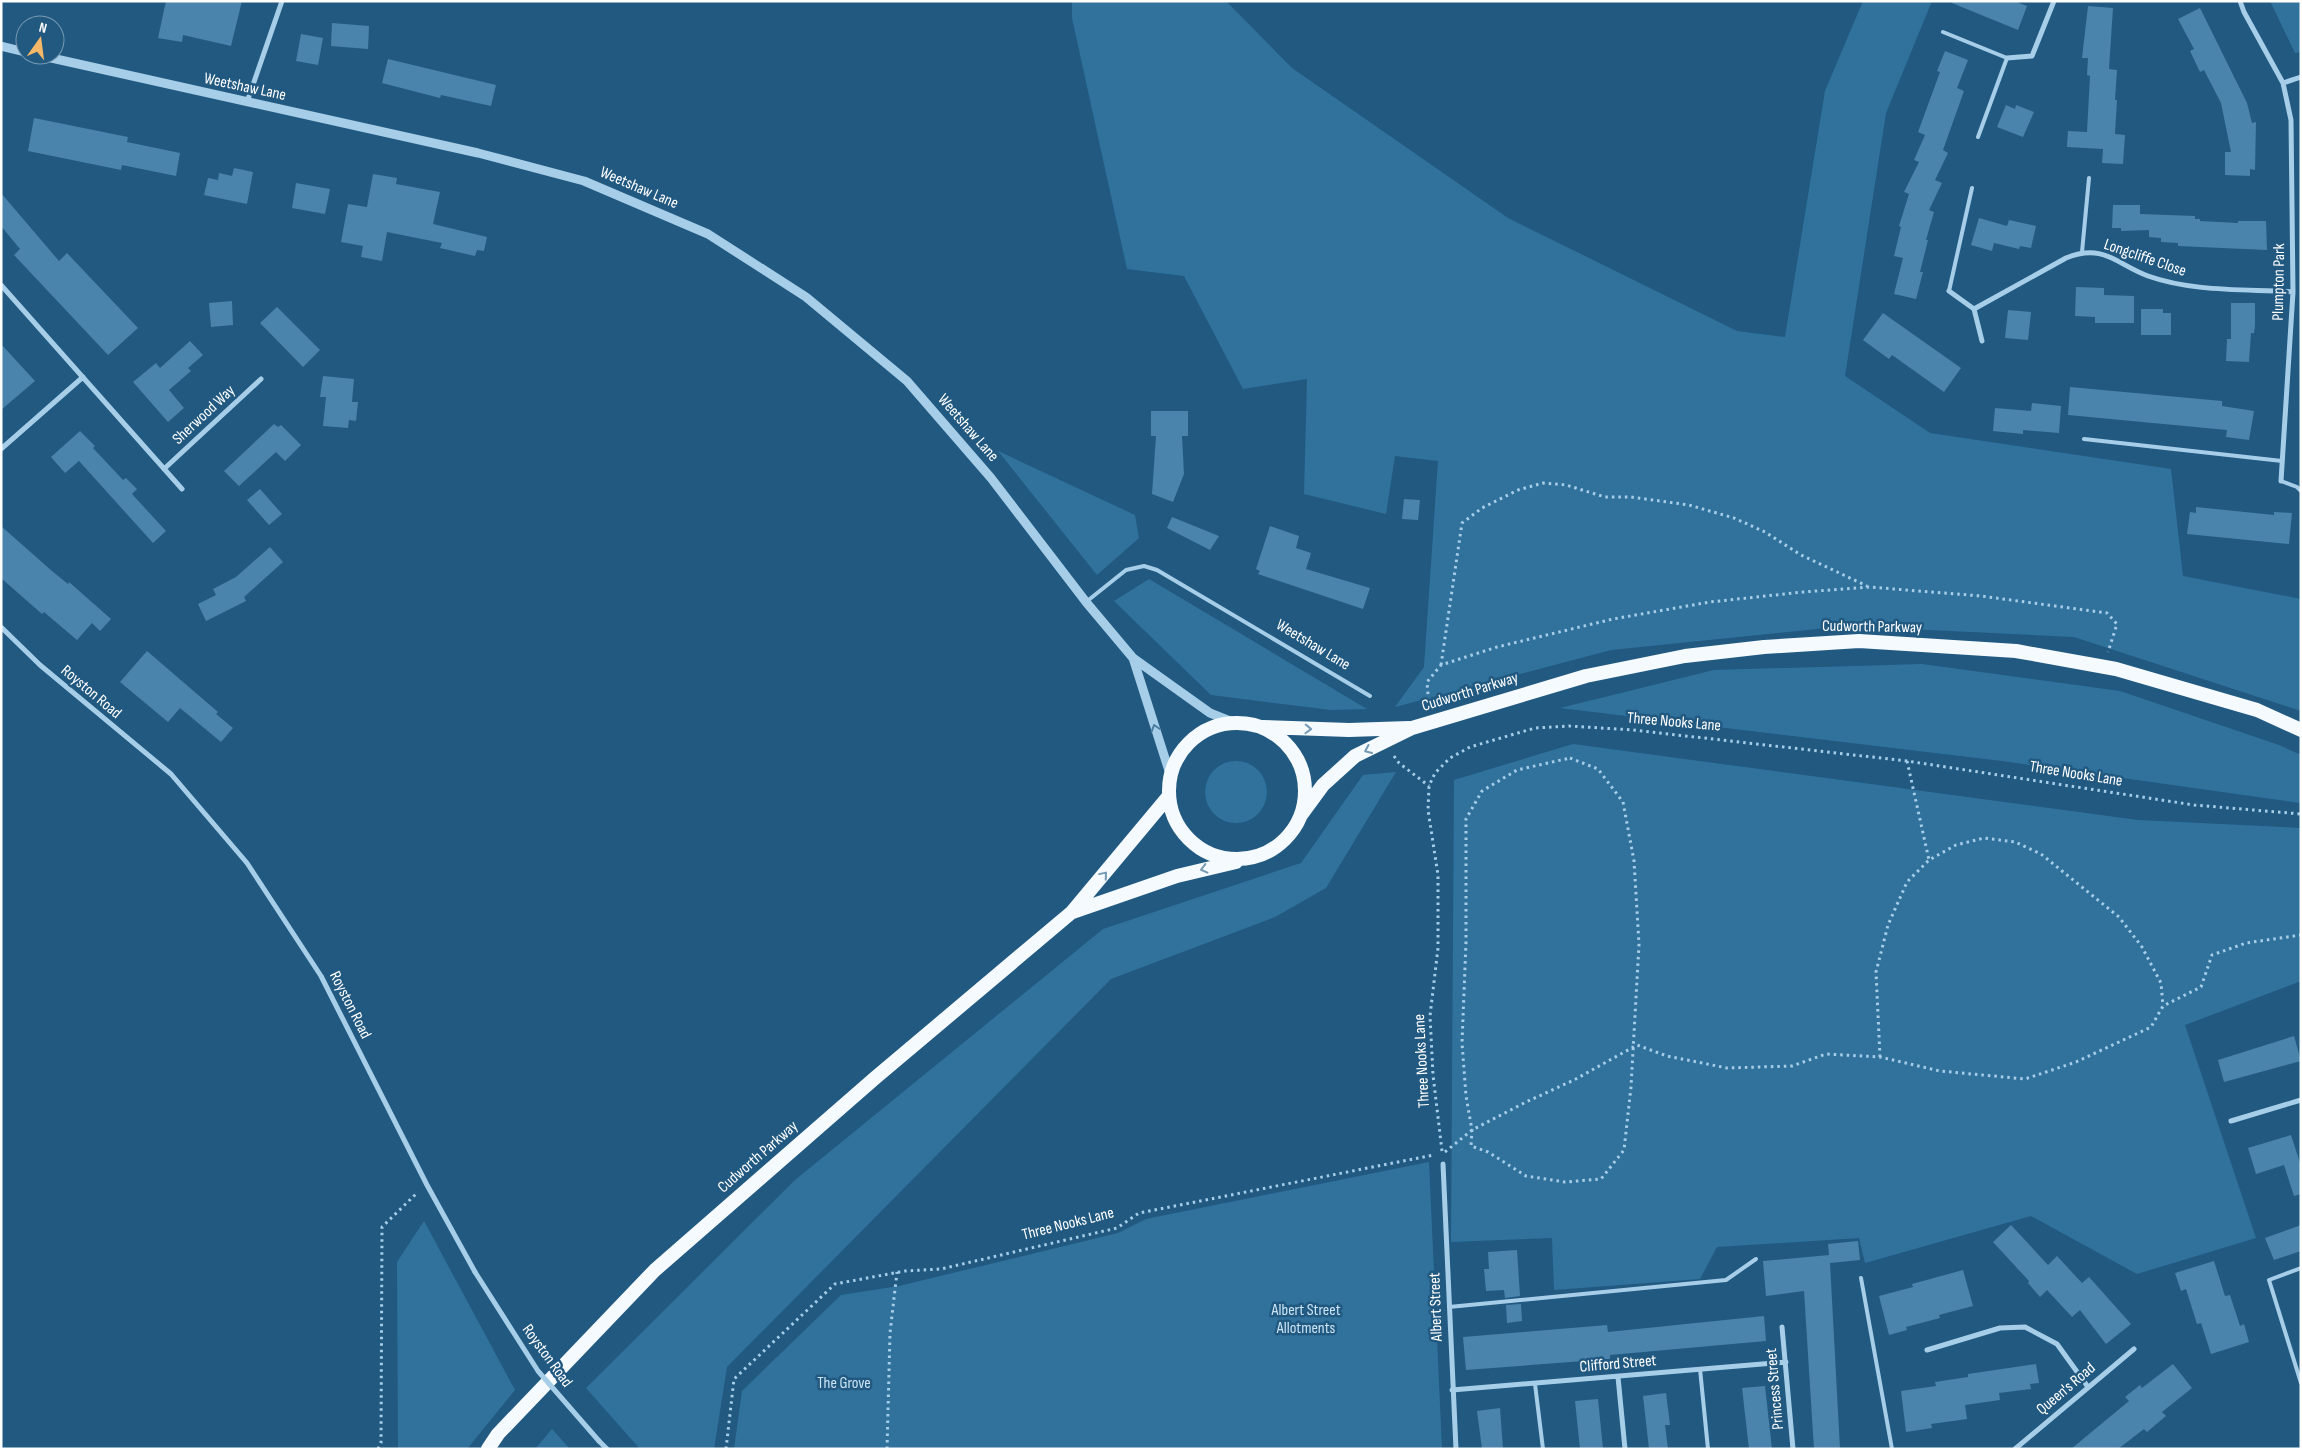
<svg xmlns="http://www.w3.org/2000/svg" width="2302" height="1450" font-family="'Sofia Sans Condensed',sans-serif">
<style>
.green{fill:#31729d}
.building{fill:#4a83ab}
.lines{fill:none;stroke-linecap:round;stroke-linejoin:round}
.path{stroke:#a7cee8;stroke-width:3;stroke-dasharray:2.5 4;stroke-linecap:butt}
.service{stroke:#a7cee8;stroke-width:4}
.minor{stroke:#a7cee8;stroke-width:5}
.tertiary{stroke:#a7cee8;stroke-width:9}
.trunk{stroke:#f4fafe;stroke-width:14}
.minor-bridge{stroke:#a7cee8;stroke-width:5}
.oneway{stroke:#497ca0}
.oneway2{stroke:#7599b3}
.labels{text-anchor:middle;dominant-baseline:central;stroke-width:5;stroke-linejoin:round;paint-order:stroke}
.street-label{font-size:16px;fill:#fff;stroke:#215981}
.park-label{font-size:16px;fill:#cbe5f6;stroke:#215981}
</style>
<rect width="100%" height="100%" fill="#215981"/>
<path class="green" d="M1072,1H1226L1292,68L1508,218L1737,331L1785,337L1825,91L1863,1H1932L1886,113L1845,376L1930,433L2171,469L2183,576L2301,599V711L2074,637L1846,626L1611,650L1395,707L1424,667L1438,461L1395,456L1386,514L1304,494L1307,379L1243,389L1184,276L1127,269L1072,18Z
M2270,1H2301V52L2295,53Z
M998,451L1135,515L1139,538L1097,575Z
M1149,579L1367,709L1331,710L1211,695L1114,601Z
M1922,664L2120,691L2279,745L2301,755V803L2002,761L1560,708L1714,670Z
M1573,744L2138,820L2301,828V981L2185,1025L2256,1238L2137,1274L2031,1216L1865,1263L1859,1238L1717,1247L1700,1279L1554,1290L1552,1238L1451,1242L1454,780Z
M1205 792a31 31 0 1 1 62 0a31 31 0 1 1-62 0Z
M1396,772L1326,888L1275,917L1111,979L727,1367L714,1449H640L586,1388L795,1180L1103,929L1301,863L1363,775Z
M1429,1162L1442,1449H734L742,1391L841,1295L899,1286L1118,1233L1146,1219Z
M424,1221L515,1390L467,1449H398L397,1262Z
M552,1429L570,1449H535Z"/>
<path class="building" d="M166,1H242L231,46L183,35L182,42L158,38Z
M1952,1H2014L2027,6L2018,30L1952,3Z
M2088,6L2113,8L2109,69L2117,70L2115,100H2117L2115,134L2125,135L2123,164L2102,163L2103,149L2067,147L2068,131L2087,132L2090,76L2087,75L2088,58H2082Z
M2200,8L2247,103L2252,123L2256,122L2255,170L2250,169V176L2225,175V152H2231L2221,103L2204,70L2200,72L2190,51L2194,49L2178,19Z
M332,23L369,26L368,49L331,46Z
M301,34L323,38L318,65L296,61Z
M1945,51L1968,60L1957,88L1964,91L1943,150L1948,153L1935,180L1942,183L1929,210L1934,212L1926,240H1928L1920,272H1923L1916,299L1894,294L1903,258L1894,256L1901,227L1899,226L1909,194L1904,192L1919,162L1914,160L1925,135L1918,132L1940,72L1937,71Z
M388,59L496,85L491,106L441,95L440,98L382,83Z
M2006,105L2015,109L2016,105L2034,112L2023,137L1997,127Z
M34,118L128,137L127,142L180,153L176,176L122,165L121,170L28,151Z
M234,168L253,172L247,204L204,195L208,178L218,180L219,173L232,176Z
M373,174L397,178L396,184L440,192L433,224L487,237L484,251L477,250L475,256L440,248L442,243L387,232L382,261L361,257L363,246L341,242L348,204L367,207Z
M296,183L330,189L325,214L292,208Z
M1,193L59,261L67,253L138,328L108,355L14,255L20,249L1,226Z
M2113,205H2140V214L2195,216V219H2200V221L2238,223V221H2266L2267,250L2178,246V243L2161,242V238L2149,237V230L2121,231V228H2112Z
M1979,218L2007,226L2009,220L2036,226L2031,248L2020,246L2019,249L1994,243L1992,251L1971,245Z
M2076,287L2104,288V295L2134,296V323H2095V317L2075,316Z
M232,301L233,325L211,327L209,303Z
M2231,303H2255V326L2254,333H2251L2249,362L2226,361L2227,339H2231Z
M277,307L320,350L303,367L260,323Z
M2141,309H2163V313H2171V335H2141Z
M2008,310L2031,312L2028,340L2005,338Z
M1883,313L1961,368L1944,392L1892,355L1889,359L1863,340Z
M190,341L203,355L188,368L191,371L169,390L184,408L168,422L133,382L156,363L160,368Z
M1,344L35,381L1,410Z
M323,376L354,379L352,402H358L356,421L349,420L348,428L323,426L326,397H320Z
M2070,387L2222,401V406L2254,411L2249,440L2226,437L2227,430L2068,415Z
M2032,403L2061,406L2059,433L2023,430V434L1993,431L1995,408L2031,411Z
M1151,411H1188V436H1182L1184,474L1173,502L1152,494L1156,436H1151Z
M274,424L278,427L281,425L301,445L285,461L276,452L239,486L224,471Z
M80,431L95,446L93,448L123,480L126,478L137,489L132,494L166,531L153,543L79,461L65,473L51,457Z
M260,489L282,514L269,525L247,500Z
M1404,499L1420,500L1418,520L1402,519Z
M2196,507L2274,515V512L2292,513L2289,544L2187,534L2190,512L2196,513Z
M1172,517L1219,536L1210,550L1167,528Z
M1,526L52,571L68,584L69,582L111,619L100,631L92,623L77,640L44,612L42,614L1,578Z
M1270,526L1299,536L1296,548L1311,553L1306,569L1370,588L1363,609L1258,574L1260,571L1256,569Z
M270,547L283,562L244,597L246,601L206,621L198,604L216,595L213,589L236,577Z
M147,651L218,712L216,714L233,728L221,742L180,708L168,722L120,682Z
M2294,1036L2301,1061L2224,1082L2218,1060Z
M2291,1135L2301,1166V1194L2294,1196L2284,1165L2256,1174L2248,1148Z
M2011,1225L2048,1265L2057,1256L2082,1283L2089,1277L2131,1324L2106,1344L2080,1310L2072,1317L2047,1290L2040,1297L2028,1283L2029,1281L1993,1242Z
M2301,1225V1251L2274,1260L2265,1238Z
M1858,1241L1860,1260L1830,1263L1840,1449H1814L1804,1291L1766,1296L1763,1261L1829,1255L1828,1244Z
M1517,1250L1520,1296L1505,1298L1504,1290L1486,1291L1484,1269H1489L1488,1252Z
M2214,1261L2225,1296L2230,1295L2240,1326L2244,1324L2249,1342L2211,1354L2201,1323L2197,1324L2186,1289L2181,1291L2175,1273Z
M1963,1270L1973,1306L1939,1315L1940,1318L1906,1327L1907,1330L1889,1335L1879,1296L1913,1287L1912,1284Z
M1521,1304L1522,1321L1507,1323L1506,1305Z
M1764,1316L1766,1341L1610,1355V1359L1466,1370L1463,1337L1607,1325L1608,1332Z
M2036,1364L2039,1383L2030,1384L2031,1389L1999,1393L2000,1400L1965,1405L1967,1419L1931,1424L1932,1428L1906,1432L1901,1391L1936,1386L1935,1382L1968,1377V1374Z
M2173,1364L2192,1388L2162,1412L2166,1416L2147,1432L2144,1429L2118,1449H2071L2129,1401L2125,1397L2140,1385L2142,1388Z
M1765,1386L1772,1449H1749L1742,1388Z
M1666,1393L1670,1425H1665L1668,1449H1649L1643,1396Z
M1598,1399L1603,1449H1580L1575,1401Z
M1500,1408L1503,1449H1482L1477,1411Z"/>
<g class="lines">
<path class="path" d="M1441,665L1462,523L1482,508L1518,490L1543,483L1566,485L1605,497H1631L1689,505L1734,518L1765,532L1801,555L1867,586
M1429,707L1427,682L1441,665L1497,647L1613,619L1710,602L1803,592L1869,587L1981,596L2107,613L2117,624L2108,652
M1394,756L1399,763L1429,786
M1570,758L1598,769L1623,802L1634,861L1639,944L1631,1087L1624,1150L1601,1179L1565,1182L1526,1176L1488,1152L1471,1146L1472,1130L1466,1096L1462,1043L1466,942V819L1482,791L1517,770Z
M1907,761L1929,860
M1880,1057L1876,972L1888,925L1907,882L1929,860L1956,845L1984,838L2015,842L2041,854L2119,917L2142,947L2161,983L2163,1006
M1442,1151L1433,1075L1430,1016L1438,948V875L1428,810L1429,786L1435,773L1450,758L1470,747L1535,728L1569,726L1633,730L1907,761L2194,805L2301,814
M1445,1152L1472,1130L1526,1102L1574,1080L1637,1045L1667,1056L1727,1068L1792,1066L1826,1054L1880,1057L1940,1071L2025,1079L2076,1062L2151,1027L2163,1006L2201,987L2212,955L2246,943L2301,935
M378,1449L381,1443L382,1227L418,1192
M726,1449L734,1379L835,1284L905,1271L941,1269L1117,1228L1139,1213L1434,1155
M887,1449L890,1333L897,1272"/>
<path class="service" d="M1943,32L2007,58L1978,137
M2082,252L2089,178
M1949,291L1972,188
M2084,439L2282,461
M2281,481L2297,487L2301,491
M1086,602L1126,570L1144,566L1157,570L1370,696
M2301,1268L2269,1280L2301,1383
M1861,1278L1892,1449
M1449,1307L1726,1280L1756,1259
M1700,1369L1708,1449
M1535,1384L1543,1449"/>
<path class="minor" d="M2240,1L2244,12L2283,83L2291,120L2293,292L2281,481
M2007,58L2032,56L2054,1
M2283,83L2301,77
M247,102L282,1
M1,285L182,489
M1949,291L1974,309L1982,341
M1974,309L2066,258C2104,243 2116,264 2148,276C2193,292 2245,289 2293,292
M1,449L83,377
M164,469L261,379
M1,627L40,665L171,774L247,863L321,976L427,1185L475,1272
M2231,1121L2301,1100
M1443,1164L1456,1449
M1782,1327L1793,1449
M1927,1350L2000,1328L2025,1327L2057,1344L2088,1387
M1618,1377L1625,1449
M1452,1390L1786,1362
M599,1441L607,1449
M2015,1449L2134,1349"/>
<path class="tertiary" d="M1,46L25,52
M38,55L478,153L584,181L708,234L806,297L907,381L991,478L1086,602L1133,658L1210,713L1235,723
M1133,658L1170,774"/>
<path class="trunk" d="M1169 791a68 68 0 1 1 136 0a68 68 0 1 1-136 0Z
M1263,727L1349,730L1409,728
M1301,815L1323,785L1355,756L1412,728L1586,676L1685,656L1764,647L1859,641L2016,651L2116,669L2257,710L2301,730
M1073,912L1177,876L1236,862
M488,1449L498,1434L655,1270L875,1078L1072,912L1168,797"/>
<path class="minor-bridge" d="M475,1272L538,1371L599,1441"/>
</g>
<defs><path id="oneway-chevron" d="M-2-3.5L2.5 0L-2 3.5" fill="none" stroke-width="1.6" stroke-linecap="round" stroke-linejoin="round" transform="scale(1.25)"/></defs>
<use class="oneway" href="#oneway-chevron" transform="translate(1155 728) rotate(-108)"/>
<g class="oneway2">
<use href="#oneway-chevron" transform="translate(1308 729) rotate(2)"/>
<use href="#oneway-chevron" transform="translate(1368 750) rotate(156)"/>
<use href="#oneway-chevron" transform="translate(1204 869) rotate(166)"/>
<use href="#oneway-chevron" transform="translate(1104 875) rotate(-50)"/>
</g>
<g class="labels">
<g class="street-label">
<text transform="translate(245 87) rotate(12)">Weetshaw Lane</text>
<text transform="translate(639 188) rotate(23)">Weetshaw Lane</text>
<text transform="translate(2145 258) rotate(19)">Longcliffe Close</text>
<text transform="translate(2279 282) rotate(-89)">Plumpton Park</text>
<text transform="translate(204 415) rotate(-43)">Sherwood Way</text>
<text transform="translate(968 428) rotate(49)">Weetshaw Lane</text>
<text transform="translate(1872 627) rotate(1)">Cudworth Parkway</text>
<text transform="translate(1313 645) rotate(31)">Weetshaw Lane</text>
<text transform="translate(91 692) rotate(40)">Royston Road</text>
<text transform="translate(1470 692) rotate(-17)">Cudworth Parkway</text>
<text transform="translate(1674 722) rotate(5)">Three Nooks Lane</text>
<text transform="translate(2076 774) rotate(9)">Three Nooks Lane</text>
<text transform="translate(350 1005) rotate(63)">Royston Road</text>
<text transform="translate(1422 1061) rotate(-93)">Three Nooks Lane</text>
<text transform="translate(758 1157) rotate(-41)">Cudworth Parkway</text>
<text transform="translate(1068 1224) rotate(-14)">Three Nooks Lane</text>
<text transform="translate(1436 1307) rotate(-92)">Albert Street</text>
<text transform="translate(547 1356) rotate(54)">Royston Road</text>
<text transform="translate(1618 1364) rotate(-5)">Clifford Street</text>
<text transform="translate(1775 1389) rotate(-95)">Princess Street</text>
<text transform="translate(2066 1389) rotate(-40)">Queen's Road</text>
</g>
<g class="park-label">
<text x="1306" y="1310">Albert Street<tspan x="1306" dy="18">Allotments</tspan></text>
<text x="844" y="1383">The Grove</text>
</g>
</g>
<rect width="2302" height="1450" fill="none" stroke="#ffffff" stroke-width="5"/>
<g transform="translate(40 40) rotate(14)"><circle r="24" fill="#215981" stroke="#7a9bb3"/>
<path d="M0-4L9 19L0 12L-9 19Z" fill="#f5b869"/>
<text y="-8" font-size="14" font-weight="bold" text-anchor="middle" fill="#ffffff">N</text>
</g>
</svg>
